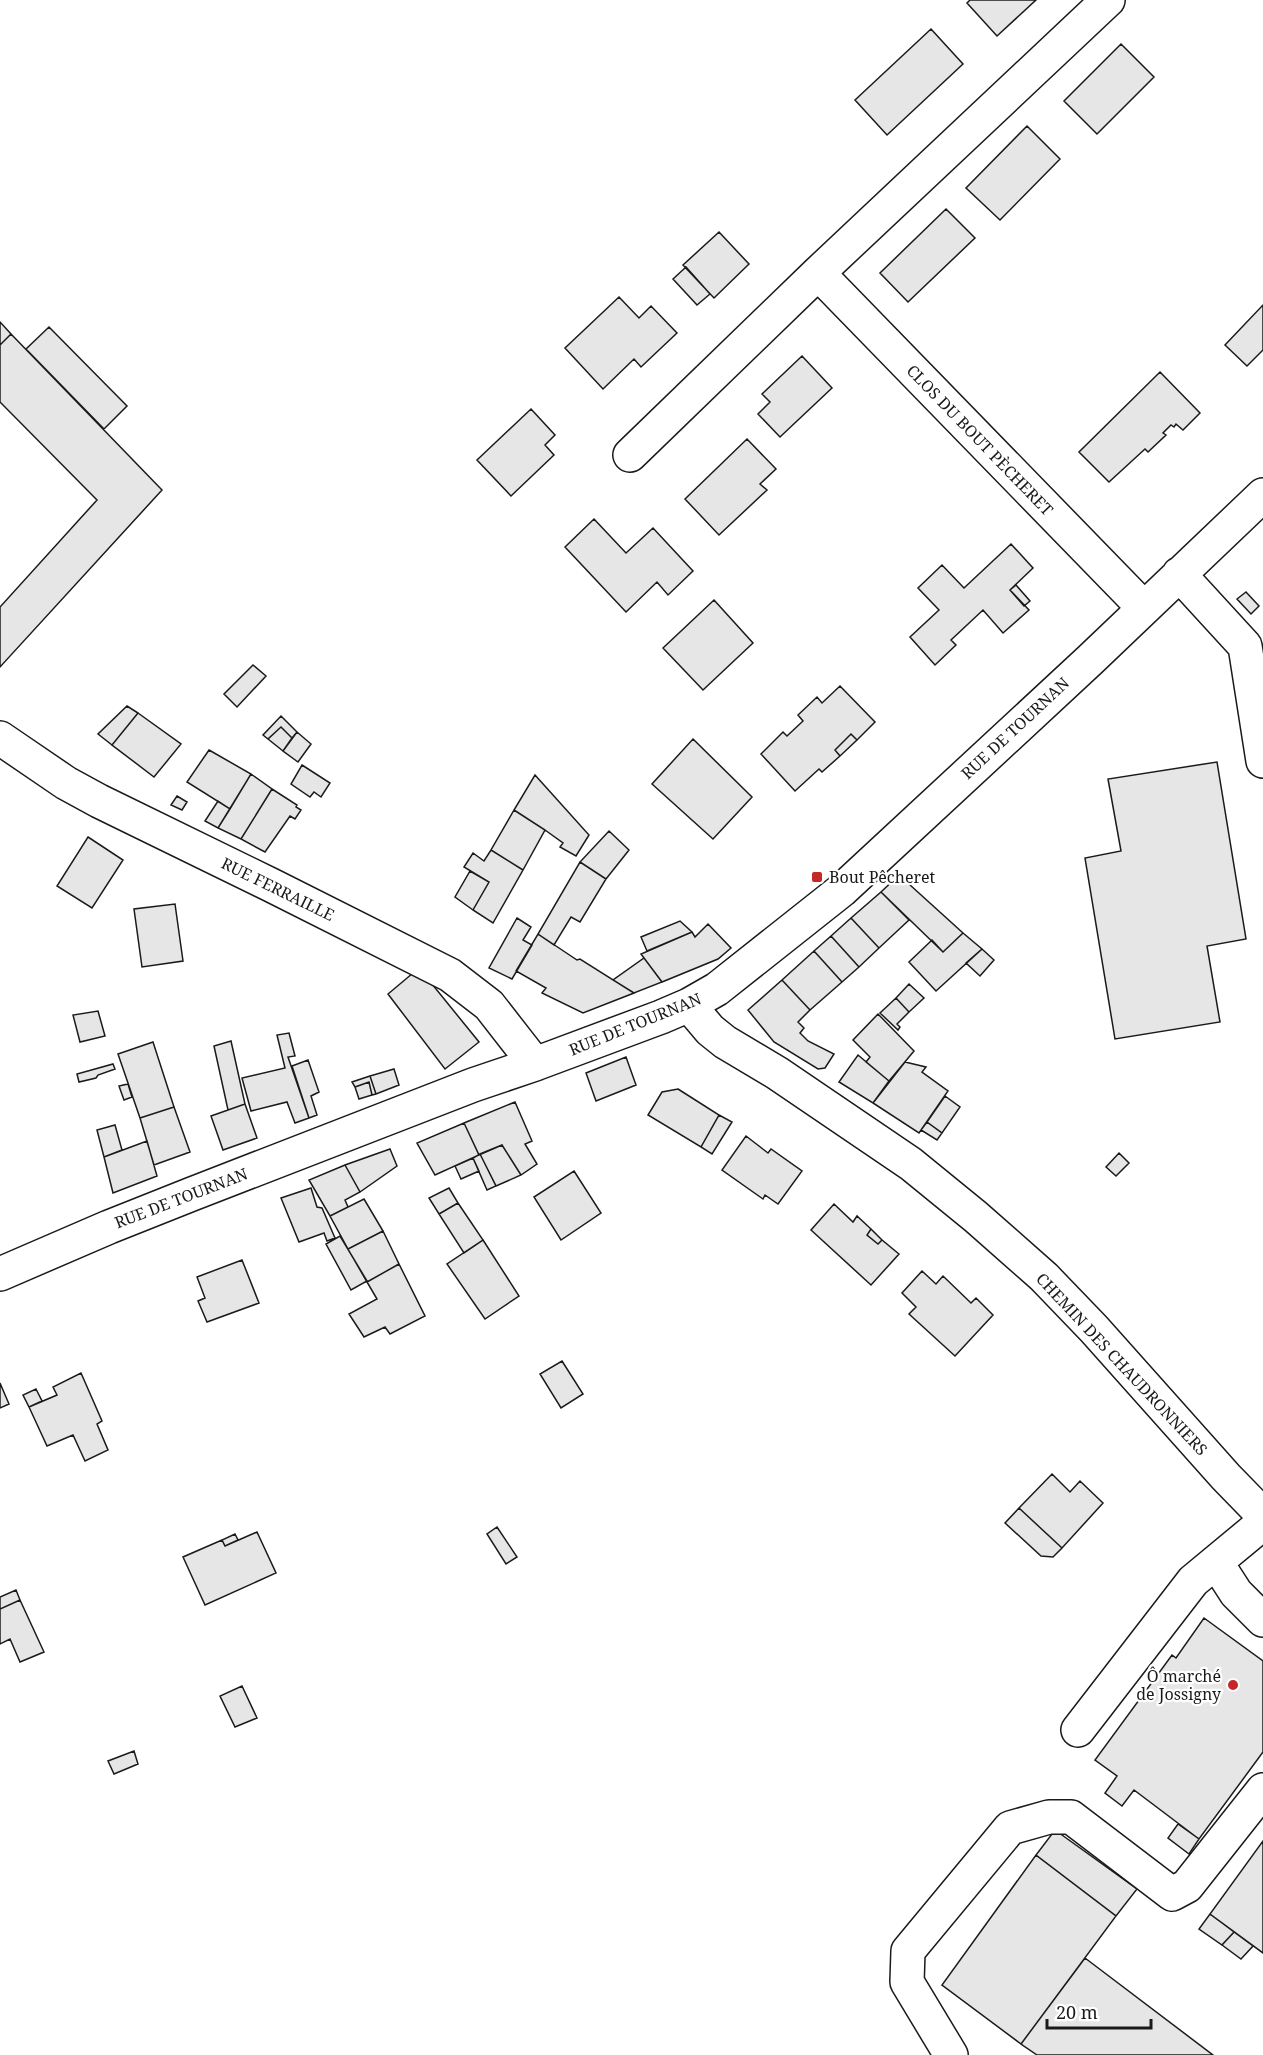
<svg xmlns="http://www.w3.org/2000/svg" width="1263" height="2055" font-family="'Noto Serif',serif">
<style>
.building{fill:#e6e6e6;stroke:#1a1a1a;stroke-width:1.5}
.lines{fill:none;stroke-linecap:round;stroke-linejoin:round}
.minor-casing{stroke:#1a1a1a;stroke-width:36}
.minor{stroke:#fff;stroke-width:33}
.poi-dot{fill:#c62828;stroke:#fff;stroke-width:2}
.labels{text-anchor:middle;dominant-baseline:central;stroke-width:4.5;stroke-linejoin:round;paint-order:stroke}
.street-label{font-size:16px;fill:#1a1a1a;stroke:#fff}
.poi-label{font-size:16px;fill:#1a1a1a;stroke:#fff;text-anchor:start}
</style>
<rect width="100%" height="100%" fill="#fff"/>
<path class="building" d="M970,0H1036L997,36L967,3Z
M931,29L963,64L887,135L855,100Z
M1121,44L1154,77L1097,134L1064,101Z
M1027,126L1060,159L1000,220L966,188Z
M946,209L975,238L908,302L880,273Z
M719,232L749,264L714,298L683,265Z
M686,267L710,294L697,305L673,279Z
M619,297L639,318L651,306L677,333L641,367L634,359L603,389L565,348Z
M1263,305V350L1247,366L1225,345Z
M0,322L11,334L0,345Z
M49,327L127,406L104,429L26,349Z
M11,334L162,490L0,667V607L97,500L0,402V345Z
M802,356L832,388L780,437L758,414L770,402L762,394Z
M1160,372L1200,413L1183,430L1176,424L1174,427L1171,425L1163,433L1166,435L1148,452L1145,449L1109,482L1079,452Z
M531,409L555,435L545,445L554,455L511,496L477,460Z
M747,439L776,469L760,484L767,490L719,535L685,499Z
M594,519L626,553L653,528L693,571L668,595L657,582L626,612L565,547Z
M1011,544L1033,568L1010,590L1029,610L1003,633L983,610L951,640L956,645L935,665L910,637L939,610L918,588L942,565L964,588Z
M1016,585L1030,601L1024,606L1010,590Z
M1246,592L1259,606L1251,614L1237,599Z
M714,600L753,643L703,690L663,648Z
M253,665L266,676L237,707L224,694Z
M840,686L875,722L857,740L851,734L835,750L840,756L822,772L819,769L795,791L761,754L783,732L787,736L803,721L798,715L817,697L822,703Z
M127,706L138,713L112,745L98,734Z
M138,713L181,744L154,777L112,745Z
M281,716L297,732L292,738L281,727L268,739L263,735Z
M281,727L292,738L283,751L268,739Z
M297,732L311,744L298,762L283,751Z
M851,734L857,740L840,756L835,750Z
M693,739L752,797L713,839L652,784Z
M209,750L251,774L230,809L187,782Z
M1217,762L1246,939L1207,946L1220,1022L1115,1039L1085,858L1121,851L1108,779Z
M302,765L330,783L321,797L314,792L310,797L291,784Z
M251,774L272,789L241,839L218,828Z
M535,775L589,835L576,856L560,847L563,843L545,830L514,810Z
M272,789L297,805L296,807L301,810L295,819L290,816L265,852L241,839Z
M177,796L187,802L182,810L171,805Z
M218,801L230,809L218,828L205,821Z
M514,810L545,830L523,870L491,850Z
M609,831L629,850L606,879L580,862Z
M88,837L123,860L92,908L57,886Z
M491,850L523,870L493,923L473,910L489,882L464,867L473,853L484,861Z
M580,862L606,879L580,922L571,917L554,945L538,934Z
M470,871L489,882L473,910L455,897Z
M899,875L963,933L943,952L881,892Z
M881,892L909,920L879,948L851,918Z
M175,904L183,961L142,967L134,909Z
M517,918L531,927L523,940L532,945L512,979L489,968Z
M851,918L879,948L859,967L831,936Z
M680,921L692,932L647,951L641,937Z
M708,924L731,948L718,959L662,982L641,954L692,932L695,937Z
M963,933L982,949L936,991L909,962L932,940L943,952Z
M538,934L577,960L580,959L634,993L583,1013L542,993L546,988L516,971Z
M831,936L859,967L842,982L814,951Z
M982,949L994,960L980,976L966,963Z
M814,951L842,982L810,1010L782,980Z
M644,958L662,982L634,993L613,980Z
M419,968L479,1042L445,1069L388,994Z
M782,980L810,1010L798,1022L804,1028L800,1033L808,1041L834,1054L825,1068L818,1069L774,1042L748,1010Z
M909,984L924,998L909,1012L896,998Z
M896,998L909,1012L897,1024L900,1027L898,1030L880,1013Z
M98,1011L105,1036L80,1042L73,1015Z
M878,1014L914,1051L889,1081L866,1062L870,1057L853,1040Z
M289,1033L295,1056L288,1057L309,1118L295,1123L287,1102L251,1111L242,1078L285,1068L277,1035Z
M231,1041L245,1104L228,1110L214,1046Z
M153,1042L174,1107L140,1118L118,1054Z
M858,1055L889,1081L873,1103L839,1082Z
M626,1057L636,1085L596,1101L586,1073Z
M308,1060L319,1092L311,1096L317,1115L309,1118L292,1066Z
M905,1062L926,1067L922,1072L948,1091L919,1133L873,1103Z
M113,1064L115,1069L98,1075L96,1078L79,1082L77,1074Z
M394,1069L399,1085L376,1094L370,1076Z
M370,1076L376,1094L372,1095L369,1082L355,1087L352,1082Z
M369,1082L372,1095L359,1099L355,1087Z
M128,1084L132,1097L124,1100L119,1086Z
M678,1089L719,1115L701,1147L648,1115L662,1092Z
M945,1096L960,1107L942,1133L927,1122Z
M515,1102L532,1141L525,1144L537,1164L521,1175L502,1145L479,1155L464,1123Z
M245,1104L257,1138L223,1150L211,1116Z
M174,1107L190,1152L154,1165L140,1118Z
M719,1115L732,1122L712,1154L701,1147Z
M927,1122L942,1133L937,1140L921,1130Z
M464,1123L479,1155L435,1175L417,1143Z
M115,1125L122,1150L104,1157L97,1130Z
M746,1136L768,1153L771,1149L802,1171L778,1204L765,1195L763,1199L722,1170Z
M147,1141L157,1176L113,1193L104,1157Z
M502,1145L521,1175L496,1186L480,1154Z
M390,1149L397,1166L360,1192L345,1165Z
M1119,1153L1129,1163L1116,1176L1106,1167Z
M480,1154L496,1186L487,1190L473,1158Z
M473,1158L479,1171L461,1179L455,1166Z
M345,1165L360,1192L345,1200L348,1207L330,1216L309,1180Z
M574,1171L601,1213L561,1240L534,1197Z
M311,1188L317,1207L322,1208L335,1238L327,1241L324,1233L299,1242L281,1198Z
M449,1188L458,1203L439,1214L429,1198Z
M364,1199L383,1231L348,1249L330,1216Z
M458,1203L483,1240L464,1253L439,1214Z
M834,1204L853,1222L857,1216L871,1229L867,1235L878,1244L882,1240L899,1254L871,1285L811,1230Z
M871,1229L882,1240L878,1244L867,1235Z
M383,1231L399,1264L367,1282L348,1249Z
M340,1236L367,1281L351,1290L326,1244Z
M483,1240L519,1296L485,1319L447,1264Z
M242,1260L259,1303L207,1322L198,1301L205,1298L197,1277Z
M399,1264L425,1316L390,1334L385,1327L364,1337L349,1314L377,1299L367,1282Z
M922,1271L936,1284L943,1276L971,1303L976,1298L993,1315L955,1356L909,1314L916,1307L902,1293Z
M562,1361L583,1394L561,1408L540,1374Z
M81,1373L102,1421L97,1424L108,1450L85,1461L73,1435L47,1446L29,1407L57,1395L53,1387Z
M0,1383L9,1404L0,1408Z
M36,1389L42,1401L29,1407L23,1395Z
M1052,1474L1070,1492L1080,1481L1103,1503L1062,1548L1019,1508Z
M1019,1508L1062,1548L1053,1557L1041,1556L1005,1523Z
M497,1527L517,1557L506,1564L487,1534Z
M257,1532L276,1573L205,1605L183,1557L222,1540L225,1546Z
M235,1534L238,1540L225,1546L222,1540Z
M16,1590L20,1600L0,1609V1597Z
M20,1600L44,1652L20,1662L10,1639L0,1644V1609Z
M1204,1618L1263,1661V1752L1199,1839L1134,1790L1122,1806L1105,1793L1117,1776L1095,1760L1172,1655L1176,1658Z
M242,1686L257,1718L235,1727L220,1696Z
M134,1751L138,1764L114,1774L108,1761Z
M1178,1824L1199,1839L1189,1854L1168,1838Z
M1055,1830L1137,1889L1116,1916L1036,1855Z
M1263,1841V1953L1210,1914Z
M1036,1855L1116,1916L1021,2044L942,1985Z
M1210,1914L1234,1932L1222,1945L1199,1929Z
M1234,1932L1253,1946L1241,1959L1222,1945Z
M1085,1958L1213,2055H1037L1021,2044Z"/>
<g class="lines">
<g class="minor-casing">
<path id="minor" d="M818,273L1143,607
M630,455L818,273L1108,0
M1179,574L1245,646L1263,761
M0,738L66,783L99,801L271,885L450,975L489,1005L535,1064
M689,1005L710,1030L725,1042L777,1073L911,1164L976,1217L1044,1277L1094,1329L1226,1477L1263,1515
M0,1274L109,1227L192,1194L473,1085L535,1064L661,1017L689,1005L717,989L842,890L1090,660L1263,495
M1216,1562L1236,1593L1263,1620
M1078,1730L1193,1581L1263,1523
M951,2055L907,1982L908,1951L1010,1828L1049,1817H1071L1172,1894L1187,1886L1263,1790"/>
</g>
<use href="#minor" class="minor"/>
</g>
<g class="poi-dot">
<rect x="811" y="871" width="12" height="12" rx="3"/>
<circle cx="1233" cy="1685" r="6"/>
</g>
<g class="labels">
<g class="street-label">
<text transform="translate(980 440) rotate(46)">CLOS DU BOUT PÈCHERET</text>
<text transform="translate(1015 728) rotate(-43)">RUE DE TOURNAN</text>
<text transform="translate(278 889) rotate(26)">RUE FERRAILLE</text>
<text transform="translate(635 1024) rotate(-22)">RUE DE TOURNAN</text>
<text transform="translate(181 1198) rotate(-21)">RUE DE TOURNAN</text>
<text transform="translate(1122 1364) rotate(47)">CHEMIN DES CHAUDRONNIERS</text>
</g>
<g class="poi-label">
<text x="829" y="877">Bout Pêcheret</text>
<text x="1221" y="1676" text-anchor="end">Ô marché<tspan x="1221" dy="18">de Jossigny</tspan></text>
</g>
</g>
<path d="M1047 2019v9h104v-9" fill="none" stroke="#1a1a1a" stroke-width="3"/>
<text x="1056" y="2019" font-size="18" fill="#1a1a1a" stroke="#ffffff" stroke-width="4.5" paint-order="stroke">20 m</text>
</svg>
